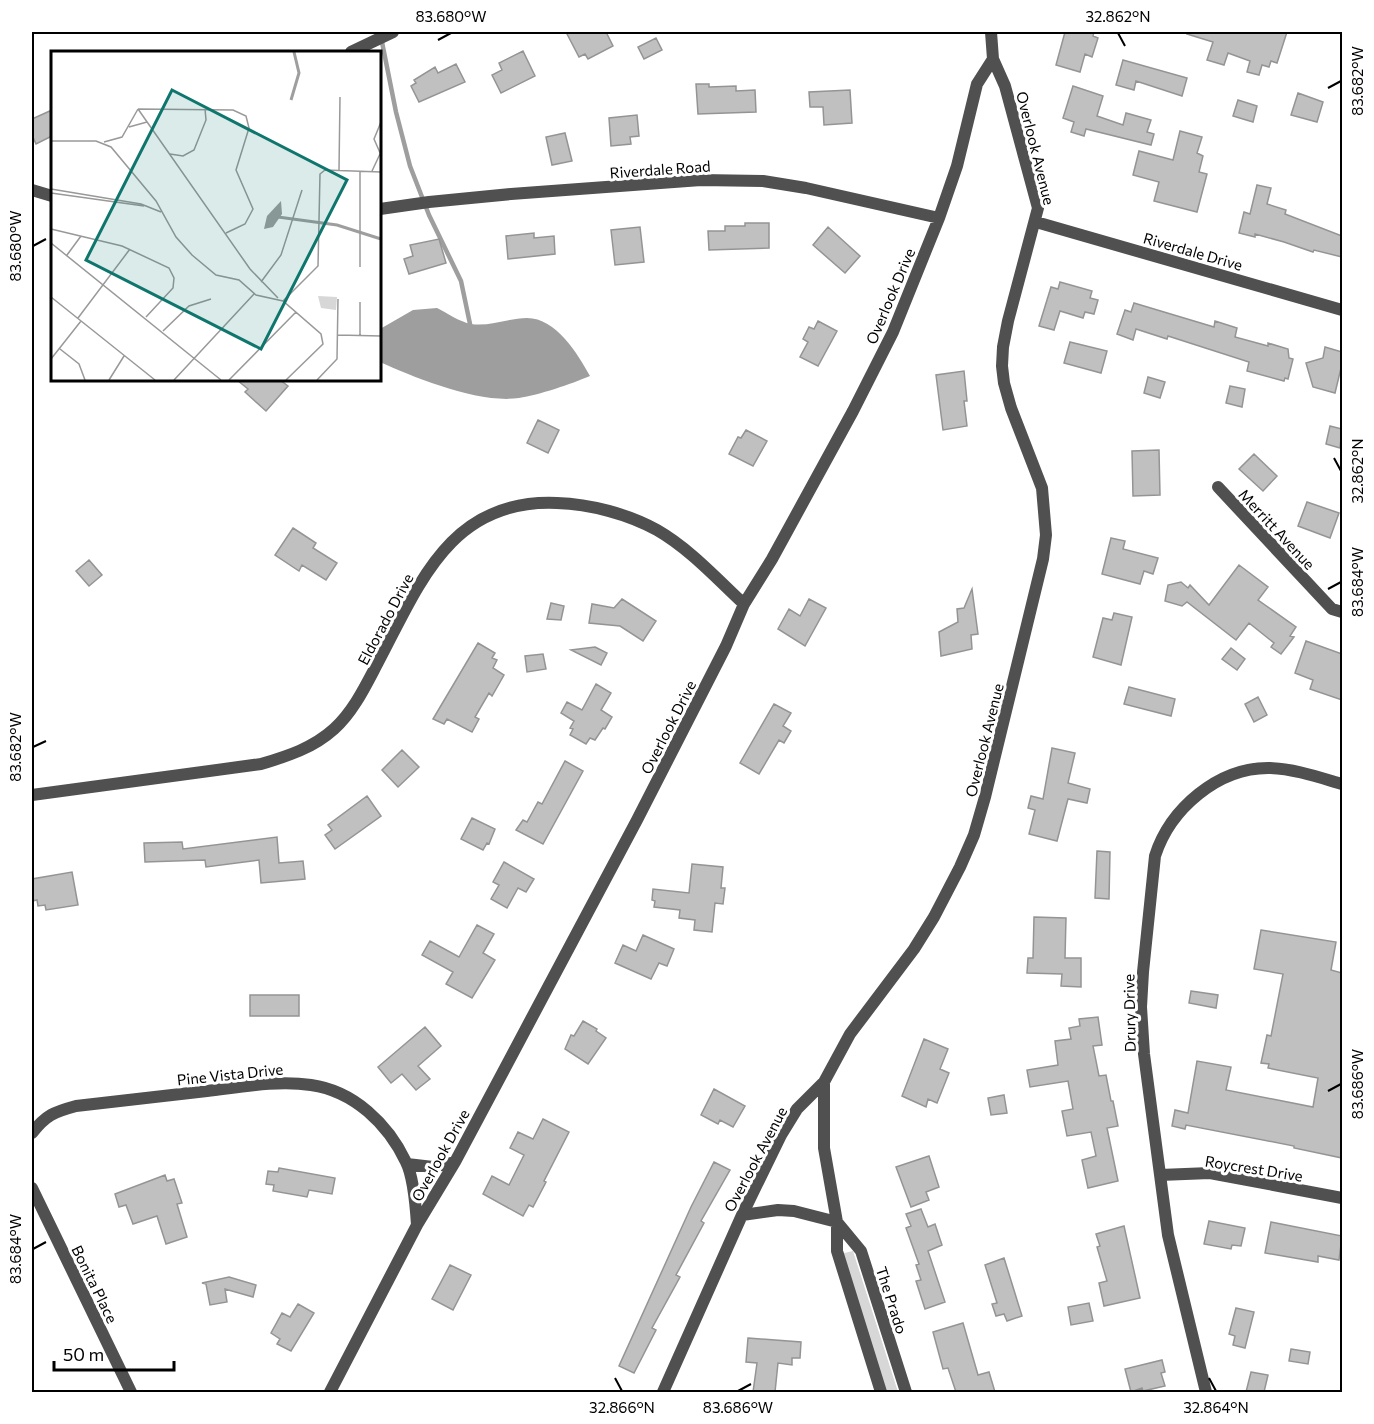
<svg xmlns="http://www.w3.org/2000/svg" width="1374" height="1424" font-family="Commissioner,sans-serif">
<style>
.green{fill:#d7d7d7}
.water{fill:#9e9e9e}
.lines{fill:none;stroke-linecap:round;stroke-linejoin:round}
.stream{stroke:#9e9e9e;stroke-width:4.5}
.building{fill:#c0c0c0;stroke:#949494;stroke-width:1.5}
.street{stroke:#505050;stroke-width:12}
.ticks{fill:none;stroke:#000;stroke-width:2}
.labels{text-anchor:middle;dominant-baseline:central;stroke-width:6;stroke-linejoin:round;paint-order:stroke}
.street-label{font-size:15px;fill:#000;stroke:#fff}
.inset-river{fill:none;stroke:#9e9e9e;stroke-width:3}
.inset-road{fill:none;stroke:#999;stroke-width:1.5}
.view{fill:#0f766e;fill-opacity:0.15;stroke:#0f766e;stroke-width:3}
.inset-edge{fill:none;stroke:#000;stroke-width:3}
.neatline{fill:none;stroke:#000;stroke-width:2}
.ticks-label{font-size:15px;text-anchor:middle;fill:#000}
</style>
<rect width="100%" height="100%" fill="#fff"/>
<path class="green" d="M853,1251L898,1392H885L840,1254Z"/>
<path class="water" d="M437,308C447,313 460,322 471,324C489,327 509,318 527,318C556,318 578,354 590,376C571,384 539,395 519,398C480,404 415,378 380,362V329L413,310Z"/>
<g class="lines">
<path class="stream" d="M380,32L396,112L410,166L429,215L461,281L470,324"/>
</g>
<path class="building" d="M566,32H606L613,46L588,59L585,54L579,57Z
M1065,32H1094L1093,36L1098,38L1092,57L1085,54L1080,72L1056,65Z
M1188,32H1287L1277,63L1271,61L1269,67L1262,65L1259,75L1247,72L1250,61L1228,53L1224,65L1207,60L1213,42L1187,34Z
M656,38L662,50L644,59L638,47Z
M523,51L535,76L501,93L492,75L502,70L499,63Z
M1123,60L1187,78L1182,96L1136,81L1134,90L1116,85Z
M456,64L465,82L419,102L411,86L416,83L414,80L435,67L438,73Z
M696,84H709V87L736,86V91L755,90L756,112L698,114Z
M1073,86L1103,96L1097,116L1123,125L1126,113L1151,120L1147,132L1154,134L1151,145L1086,129L1084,136L1071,132L1074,122L1063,118Z
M850,90L852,123L824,125L823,107H810L809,92Z
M1298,93L1323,102L1317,122L1291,115Z
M1238,100L1257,106L1253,122L1233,116Z
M52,110V136L36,144L32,135V119Z
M637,115L639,136L630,137L631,144L611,146L609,118Z
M1180,131L1202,137L1197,153L1203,156L1199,172L1207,174L1197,212L1154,201L1159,182L1133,175L1139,151L1173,160Z
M565,133L572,161L552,165L546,137Z
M1257,185L1271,188L1267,204L1286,210L1285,214L1342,236V257L1314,250L1313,252L1284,242L1255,234V237L1239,233L1244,212L1250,214Z
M745,223H769V248L709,250L708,231H725V226H745Z
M640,227L644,262L615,265L611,230Z
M828,227L860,256L845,273L813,245Z
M534,233V238L554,236L555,254L508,259L506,236Z
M439,239L446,263L409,274L404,259L413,256L410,245Z
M1060,282L1092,291L1090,298L1098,300L1094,314L1085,312L1083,318L1060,311L1054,330L1039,326L1051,287L1058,289Z
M1134,303L1214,327L1215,321L1237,328L1235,337L1268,346V343L1288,349L1289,358L1293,359L1288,379L1285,378L1284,381L1247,371L1249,362L1168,336L1167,339L1136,329L1133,340L1117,334L1125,310L1131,312Z
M818,321L837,331L818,366L800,357L808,342L803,339L809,327L814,329Z
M1070,342L1107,351L1101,373L1064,363Z
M1325,347L1342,352V364L1335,393L1313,387L1306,363L1323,358Z
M964,371L967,401H964L967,426L943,430L936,375Z
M1148,377L1165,382L1160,398L1144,393Z
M237,380H280L288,386L266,411L245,392L248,389Z
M1230,386L1245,389L1242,407L1226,403Z
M538,420L559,430L548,453L527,443Z
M1330,426L1342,429L1340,448L1326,444Z
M746,430L767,441L753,466L729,454L738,437L741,438Z
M1159,450L1160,495L1133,496L1132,451Z
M1254,454L1277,476L1263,491L1239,469Z
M1307,502L1339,513L1330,538L1298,526Z
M293,528L316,543L313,548L337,563L326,580L302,565L299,571L275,555Z
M1111,538L1125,541L1123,549L1158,558L1153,574L1144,571L1140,584L1102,574Z
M89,560L102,575L89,586L76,571Z
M1239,565L1268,587L1258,600L1296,627L1290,636L1294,637L1281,654L1271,647L1274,643L1249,623L1236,640L1187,602L1182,606L1165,601L1168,585L1181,582L1188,588L1190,585L1209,605Z
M972,589L978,634L971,635L972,649L941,656L939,632L958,622L957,609L964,608Z
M622,599L656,621L643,641L620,626L589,623L592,604L614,608Z
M809,599L826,608L805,646L778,629L789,609L800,616Z
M551,603L564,606L561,620L547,619Z
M1114,613L1132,617L1121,665L1093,657L1103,618L1112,620Z
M1306,641L1342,654V700L1310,689L1313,680L1295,673Z
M478,643L495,653L492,658L497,660L493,668L504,675L492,696L489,693L475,717L479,719L472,732L447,719L444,724L433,719Z
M595,647L607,653L601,665L571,650Z
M1231,648L1245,659L1237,670L1222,659Z
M543,654L546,669L527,672L525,656Z
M596,684L611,693L601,710L612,717L605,729L603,728L595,740L590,738L586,744L570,735L573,729L570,728L574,721L561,713L567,702L582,710Z
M1129,687L1175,699L1171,716L1124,704Z
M1258,697L1267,715L1254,722L1245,704Z
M774,704L791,713L783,726L791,731L784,743L779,740L759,774L740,763Z
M1052,748L1075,753L1068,783L1090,789L1087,803L1068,799L1057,841L1029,834L1035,810L1028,808L1031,796L1043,799Z
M402,750L419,767L398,787L382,770Z
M565,761L583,771L543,844L516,830L523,820L527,822L538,802L542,804Z
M367,796L381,816L335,849L325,835L332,830L328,825Z
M472,818L495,829L489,844L487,843L483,850L461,839Z
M277,837L279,863L303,861L305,879L261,883L259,860L206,867L205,860L145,862L144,843L182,842L183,849Z
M1097,851L1110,852L1109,899L1095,898Z
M504,862L534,879L526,892L518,888L507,908L491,899L499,885L493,882Z
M692,864L723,867L721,888H725L723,904L715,903L712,932L694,930L695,920L679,918L680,910L654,907L655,901L652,900L653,889L689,893Z
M72,872L78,905L46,910L45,905L38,906L37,900L32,901V879Z
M1034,917L1066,918L1065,958H1081V987L1061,986L1062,974L1027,973L1028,958H1033Z
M477,925L494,934L483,953L495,960L472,998L446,984L453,972L422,955L430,941L459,957Z
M1261,930L1336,942L1331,970L1342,973V1158L1294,1148V1146L1186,1125L1185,1129L1172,1126L1175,1110L1188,1113L1197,1061L1231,1067L1226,1090L1313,1107L1318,1078L1268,1068L1269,1064L1261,1063L1267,1035L1271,1036L1283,974L1254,969Z
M643,935L674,949L667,966L659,963L651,979L615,963L623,945L636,951Z
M1191,991L1218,995L1216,1008L1189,1003Z
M250,995H299V1016H250Z
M1098,1017L1102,1045L1093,1046L1099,1076L1106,1075L1111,1101H1113L1118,1126L1107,1128L1118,1181L1088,1188L1082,1160L1096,1156L1091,1132L1067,1136L1062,1111L1073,1109L1068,1081L1030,1087L1027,1070L1058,1065L1055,1041L1071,1039L1069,1028L1080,1026L1079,1019Z
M583,1021L597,1029L596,1031L606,1038L588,1064L565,1049L571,1035L574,1036Z
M425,1027L441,1046L418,1066L430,1079L416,1090L402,1074L391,1083L378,1067Z
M924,1039L948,1049L940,1069L949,1073L937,1103L928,1099L926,1107L902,1096Z
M714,1089L745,1106L733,1127L720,1120L718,1124L701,1115Z
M1004,1095L1007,1113L991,1115L988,1098Z
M543,1119L569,1132L544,1181L546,1182L533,1207L529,1205L523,1216L483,1194L492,1176L509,1185L524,1155L510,1148L518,1132L533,1139Z
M929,1156L939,1187L926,1192L929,1200L911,1207L896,1167Z
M714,1162L730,1170L701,1221L704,1223L676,1275L680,1277L652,1328L656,1330L634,1373L619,1366L691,1207Z
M279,1168L335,1178L332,1194L309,1190L307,1197L273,1191L274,1185L266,1184L268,1171L278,1172Z
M165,1175L167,1181L174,1179L182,1203L177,1204L187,1237L166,1244L157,1216L133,1224L126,1205L119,1207L115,1194Z
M921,1209L928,1227L935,1224L942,1245L928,1251L945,1302L925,1309L916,1281L921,1280L916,1265L919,1264L906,1228L911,1226L906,1214Z
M1209,1221L1245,1228L1241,1246L1232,1245L1231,1249L1204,1244Z
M1271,1222L1342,1236L1339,1260L1318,1256V1262L1265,1253Z
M1124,1226L1140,1298L1104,1306L1099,1283L1107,1281L1097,1247L1100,1246L1096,1234Z
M1004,1258L1022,1316L1007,1321L1004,1314L996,1316L992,1304L997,1303L985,1265Z
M450,1265L471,1275L453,1310L432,1299Z
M229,1277L256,1285L253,1297L225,1289L227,1302L210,1305L206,1284L202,1283Z
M1089,1303L1093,1321L1071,1325L1068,1307Z
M298,1304L314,1313L291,1351L277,1344L280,1339L271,1333L282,1313L290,1317Z
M1236,1308L1254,1312L1245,1348L1233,1345L1235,1336L1229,1334Z
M963,1323L978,1375L989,1372L995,1392H956L948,1368L943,1369L933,1332Z
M748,1338L801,1342L800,1358H792V1365L778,1363L775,1392H753L757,1363L746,1362Z
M1291,1349L1310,1352L1308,1364L1289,1361Z
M1162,1360L1165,1372L1161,1373L1165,1386L1143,1391L1142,1388L1131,1392L1125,1369Z
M1251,1372L1268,1375L1264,1392H1246Z"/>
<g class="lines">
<path class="street" d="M351,52L393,32
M32,190L52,196
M380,209L429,202L511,194L701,180L763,181L806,188L939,218
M1036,222L1342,310
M1218,487L1332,609L1342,612
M32,795L261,764C288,756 313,748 334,729C352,713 364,689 375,668C418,588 448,498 557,503C590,504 628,514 657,530C690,549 717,579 744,604
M824,1082V1148L837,1222V1251L881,1392
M32,1133C46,1115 54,1112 76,1106C120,1101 163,1096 207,1091C241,1087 277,1080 311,1085C354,1091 388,1124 406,1162C413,1176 416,1209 417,1225
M407,1164L433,1167L455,1162
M1160,1175L1210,1173L1342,1198
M32,1188L131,1392
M742,1215L778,1210L794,1211L837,1222L861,1251L906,1392
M330,1392L417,1225L455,1162L637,820L726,646L744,604L772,559L853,411L893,332L939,218L957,166L977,84L993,59
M663,1392L742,1215L781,1135L797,1109L824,1082L850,1034L914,949L934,917L960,867L974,835L985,797L1043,559L1046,535L1042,488L1011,408L1004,383L1002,366L1003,347L1008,321L1038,208L1005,86L993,59L991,32
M1206,1392L1168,1235L1144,1054L1141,1007L1143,972L1155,856C1170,809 1218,767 1270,768C1295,769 1318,777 1342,784"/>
</g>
<path class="ticks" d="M1118,33L1125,46M438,40L451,33M1328,88L1341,81M33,246L46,239M1334,458L1341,471M1328,589L1341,582M33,747L46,741M1328,1091L1341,1084M33,1249L46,1242M615,1378L622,1391M1209,1378L1216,1391M738,1391L751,1384"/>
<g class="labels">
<g class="street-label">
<text transform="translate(1036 148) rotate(76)">Overlook Avenue</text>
<text transform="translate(660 169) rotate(-4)">Riverdale Road</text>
<text transform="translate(1193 251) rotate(16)">Riverdale Drive</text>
<text transform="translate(890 296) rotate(-67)">Overlook Drive</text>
<text transform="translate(1277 529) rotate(47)">Merritt Avenue</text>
<text transform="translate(385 619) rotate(-62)">Eldorado Drive</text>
<text transform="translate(668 727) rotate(-63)">Overlook Drive</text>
<text transform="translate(984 740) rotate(-76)">Overlook Avenue</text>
<text transform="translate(1129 1013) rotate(-91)">Drury Drive</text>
<text transform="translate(230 1074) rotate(-6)">Pine Vista Drive</text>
<text transform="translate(440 1155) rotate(-61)">Overlook Drive</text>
<text transform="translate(755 1159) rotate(-62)">Overlook Avenue</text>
<text transform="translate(1254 1168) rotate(9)">Roycrest Drive</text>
<text transform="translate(95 1284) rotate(64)">Bonita Place</text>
<text transform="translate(892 1300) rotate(72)">The Prado</text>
</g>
</g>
<g transform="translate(51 51)">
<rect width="330" height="330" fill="#fff"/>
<path d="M267,245L286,246L285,259L270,257Z" fill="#d7d7d7"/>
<path d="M230,150L231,163L222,176L213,178L216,165Z" fill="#9e9e9e"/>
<path class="inset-river" d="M240,49L248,22L243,1M227,166L286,174L330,188"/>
<path class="inset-road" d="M87,58L182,59L195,65L198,77L185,119L202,158L194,173L175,182M87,58L199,218L227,247M330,71L323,88L330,104M78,76L96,71M0,90H45L60,96L105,150L125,186L141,204L165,224L188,229L205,244L232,250L270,283L272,293L235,329M53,91L71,86L87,58M119,103L132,105L143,99L155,69L154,58M288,119L289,46M321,120L329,103M0,138L90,153L110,161M0,142L93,155M0,178L71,195L118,217L123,227L122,237L95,266M0,192L170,329M16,204L30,185M309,216V120M210,231L230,204L251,139M0,246L104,329M232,250L267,215L269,123L274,119L330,121M27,267L79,198M112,280L138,255L160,248M287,284L330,285M309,285V251M9,298L28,313L34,329M0,308L30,270M58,329L73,305M123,329L203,243M178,329L245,261M266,329L286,308L287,248"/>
<path class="view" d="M121,39L296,129L210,298L35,209Z"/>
<rect width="330" height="330" class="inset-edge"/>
</g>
<rect width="1374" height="1424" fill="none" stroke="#ffffff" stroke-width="66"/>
<path d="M54 1361v9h120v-9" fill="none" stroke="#000000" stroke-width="3"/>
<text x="63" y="1361" font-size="18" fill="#000000" stroke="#ffffff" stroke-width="4.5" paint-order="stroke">50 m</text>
<rect x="33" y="33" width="1308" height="1358" class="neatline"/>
<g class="ticks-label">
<text x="451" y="22">83.680°W</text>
<text x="1118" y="22">32.862°N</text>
<text transform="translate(1358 81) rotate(-90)" y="5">83.682°W</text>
<text transform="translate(16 246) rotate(-90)" y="5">83.680°W</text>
<text transform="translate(1358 471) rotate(-90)" y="5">32.862°N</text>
<text transform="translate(1358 582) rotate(-90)" y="5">83.684°W</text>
<text transform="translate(16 747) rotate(-90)" y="5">83.682°W</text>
<text transform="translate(1358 1084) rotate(-90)" y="5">83.686°W</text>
<text transform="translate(16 1249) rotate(-90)" y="5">83.684°W</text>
<text x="622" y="1413">32.866°N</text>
<text x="738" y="1413">83.686°W</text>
<text x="1216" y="1413">32.864°N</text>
</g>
</svg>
